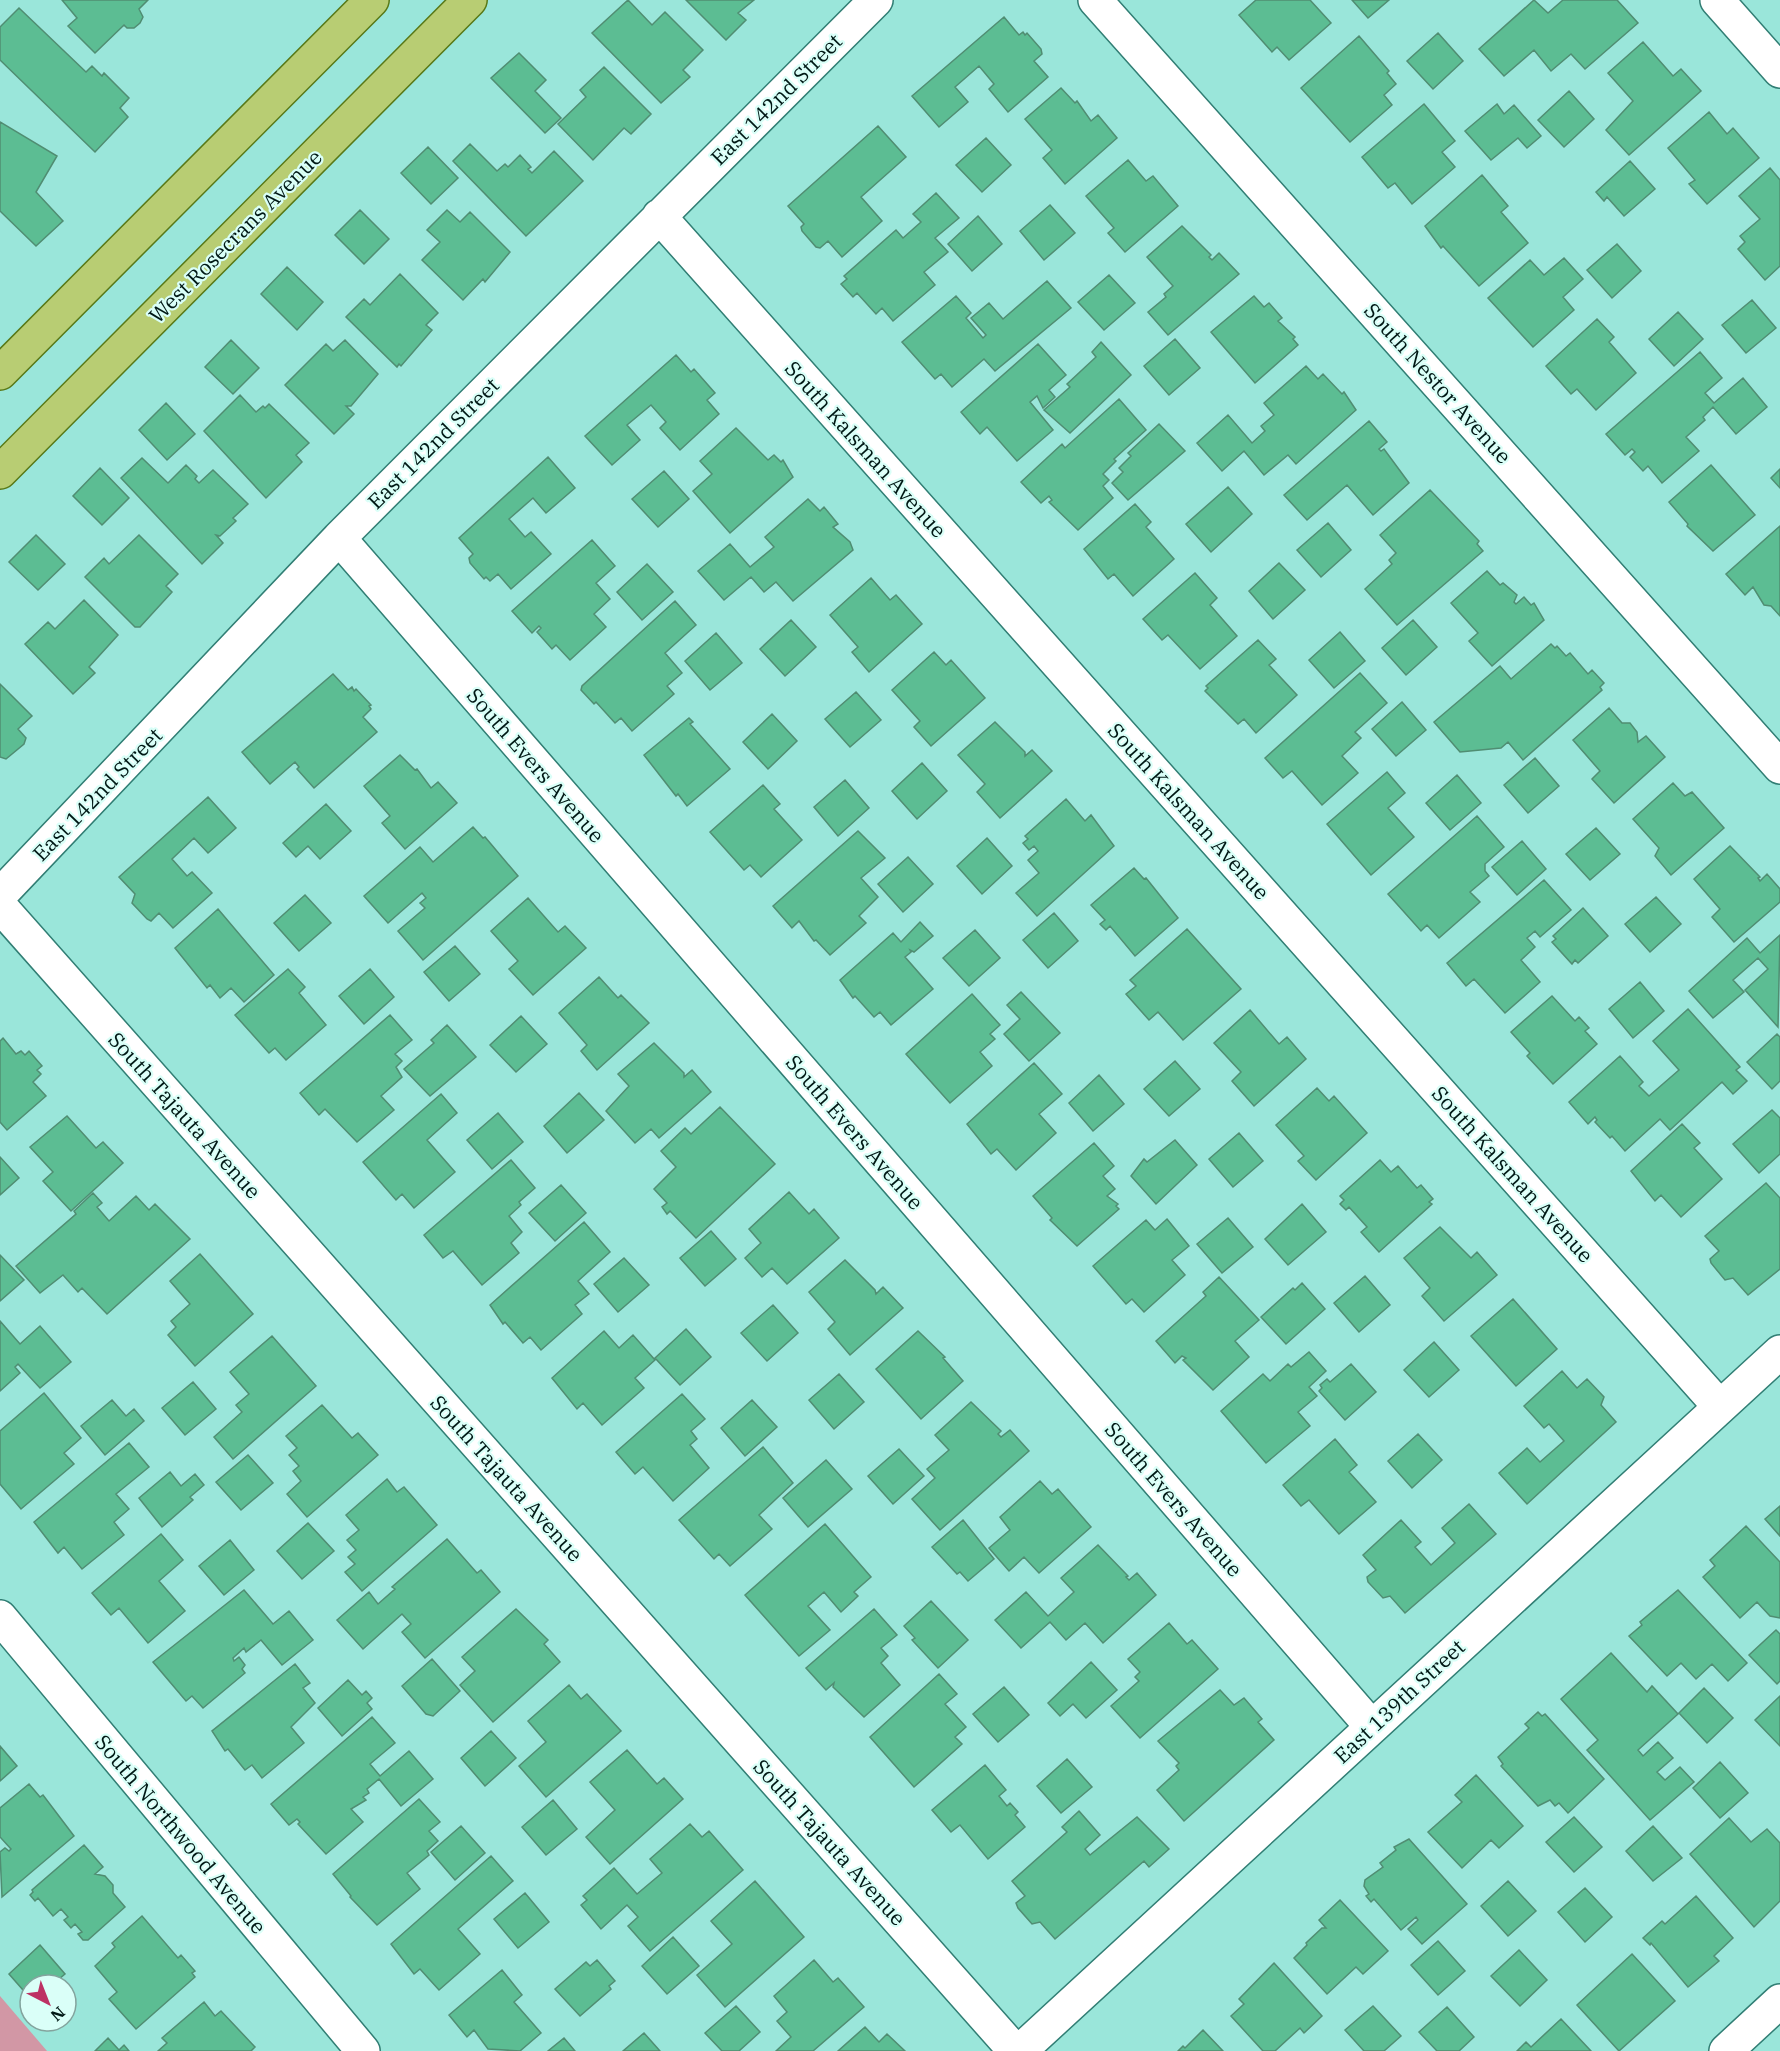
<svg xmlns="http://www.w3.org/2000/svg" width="1780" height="2051" font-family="'IBM Plex Serif',serif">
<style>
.green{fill:#d297a5}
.building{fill:#5cbd93;stroke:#508d72;stroke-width:1.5}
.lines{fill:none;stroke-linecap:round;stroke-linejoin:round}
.street-casing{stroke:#317e74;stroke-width:36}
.primary-casing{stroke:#587816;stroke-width:36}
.street{stroke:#fff;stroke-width:33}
.primary{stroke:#b8cd73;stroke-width:33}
.labels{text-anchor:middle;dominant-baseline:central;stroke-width:4.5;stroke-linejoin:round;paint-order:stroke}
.street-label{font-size:21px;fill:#001815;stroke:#dafff8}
</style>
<rect width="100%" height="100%" fill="#9ae6da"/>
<path class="green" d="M0,1996L47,2051H0Z"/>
<path class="building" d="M62,0H148L139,9L143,17L140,23L134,28H127L124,25L95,53L68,26L77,18Z
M628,0L652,25L665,12L703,50L683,70L690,77L661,103L592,33Z
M686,0H754L738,13L746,20L726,40Z
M1256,0H1310L1331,23L1289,60L1277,47L1272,52L1239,15Z
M1352,0H1389L1368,18Z
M1534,0L1548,13L1563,0H1617L1638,23L1585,69L1571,54L1551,71L1534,50L1504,76L1479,49Z
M19,8L86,72L92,66L102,76L104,73L129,98L120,108L128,117L95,152L0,60V27Z
M1004,17L1019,35L1023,32L1025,35L1027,33L1041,49L1042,54L1034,61L1048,77L1008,112L989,89L994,84L979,66L955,87L968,102L939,127L912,96Z
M1438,33L1463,61L1433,89L1407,61Z
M1359,36L1389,71L1387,73L1396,84L1384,95L1392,105L1350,142L1301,88Z
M1643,42L1673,76L1681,69L1701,91L1629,155L1606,130L1633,101L1608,73Z
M519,53L546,80L535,91L561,118L545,133L491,78Z
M604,67L651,114L631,134L624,128L593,160L558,124L586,97L580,90Z
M1061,88L1075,103L1077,101L1091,121L1098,115L1117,138L1065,184L1043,158L1052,150L1025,119Z
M1569,91L1594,119L1564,147L1538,120Z
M1424,104L1455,141L1442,152L1455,167L1412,204L1395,183L1388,188L1362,157Z
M1497,104L1504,114L1514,105L1541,136L1527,148L1518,138L1491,160L1465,131Z
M1709,112L1727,134L1733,128L1759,158L1707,204L1689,184L1695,180L1668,148Z
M0,122L57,156L36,192L63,221L36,246L0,211Z
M878,126L906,157L861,197L882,221L842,257L828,241L820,248L816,247L802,231L801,227L804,224L788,206Z
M986,138L1011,165L982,192L956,165Z
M470,144L497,171L505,164L508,167L520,155L531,167L528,169L532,173L554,151L583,181L526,236L453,161Z
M428,147L458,178L431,204L401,173Z
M1128,160L1146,181L1153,176L1178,206L1125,252L1108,233L1114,228L1086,196Z
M1630,161L1655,189L1624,216L1607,197L1604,201L1596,192Z
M1770,168L1780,180V266L1765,280L1738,249L1745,242L1740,236L1760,219L1739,196Z
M1482,175L1508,206L1501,212L1528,243L1479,286L1443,246L1441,248L1425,226Z
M936,193L959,218L935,238L948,252L924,272L935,285L893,321L882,308L876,314L857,293L853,297L841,284L847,279L844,276L896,230L903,238L921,222L913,214Z
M1050,205L1075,233L1044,260L1020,231Z
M360,210L389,239L364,264L335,235Z
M447,210L460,222L470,212L510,252L485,282L483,279L463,300L422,260L440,242L427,230Z
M978,216L1002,244L972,271L948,244Z
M1182,226L1211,255L1209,257L1212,260L1219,253L1239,274L1168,335L1148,312L1166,297L1164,294L1173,286L1147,257Z
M1617,244L1641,271L1612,298L1587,270Z
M1564,258L1583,279L1563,297L1574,310L1533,347L1488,298L1530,260L1544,275Z
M287,267L323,302L297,330L261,294Z
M400,274L438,313L426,325L432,330L401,366L399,364L397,367L346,317L364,299L370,305Z
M1109,275L1135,303L1104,330L1078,302Z
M1047,281L1071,308L995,371L984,359L952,387L941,374L935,379L902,342L956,296L971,313L966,318L983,338L986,335L971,318L989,303L1003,319Z
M1254,296L1264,307L1269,303L1282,318L1278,321L1295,337L1293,339L1298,345L1255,383L1211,332Z
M1752,300L1776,328L1746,353L1722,325Z
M1678,312L1703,339L1674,366L1649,339Z
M1597,319L1614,337L1609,342L1636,373L1596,410L1577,389L1571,394L1546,366Z
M1175,339L1200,368L1169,395L1144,366Z
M231,340L259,368L233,394L205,367Z
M345,340L378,374L351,406H346L354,414L334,434L285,385L326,344L333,351Z
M1101,342L1131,375L1070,433L1044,410L1070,387L1067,384L1096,357L1092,352Z
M1038,344L1066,375L1049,390L1055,397L1043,408L1037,396L1030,402L1053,430L1017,461L987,427L980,434L961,412Z
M1700,352L1722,378L1705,393L1714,403L1743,378L1767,407L1736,434L1713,407L1703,417L1705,420L1686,437L1699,451L1662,483L1648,466L1643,471L1630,457L1635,452L1632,449L1625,455L1606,434Z
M676,355L691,372L694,369L715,393L707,400L719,414L680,450L660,428L666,422L651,405L627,425L640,440L612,465L585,436Z
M1306,366L1318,379L1323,374L1342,394L1344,392L1356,410L1296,464L1288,455L1264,475L1244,451L1222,471L1197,443L1228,415L1252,443L1265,431L1261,426L1274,415L1264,403Z
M240,395L256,412L263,406L265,408L269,404L309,443L296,455L302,462L266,498L204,431Z
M1119,399L1146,430L1114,459L1116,461L1103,474L1109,480L1103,486L1113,498L1078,530L1049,502L1052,500L1049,496L1041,503L1021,482L1062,444L1065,448Z
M166,403L195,434L167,460L139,430Z
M1369,421L1387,442L1379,449L1381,451L1384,449L1409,483L1373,515L1347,485L1307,520L1284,495Z
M1159,424L1185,451L1128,500L1112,483L1123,472L1119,468L1131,456L1128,453Z
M736,428L768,460L774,455L781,462L783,460L793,477L730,533L693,491L712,474L700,461Z
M548,457L575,488L546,513L533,498L509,519L525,537L531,532L551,554L511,589L498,574L490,581L486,577L484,579L470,563L469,558L473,554L459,538Z
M142,458L168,483L186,465L197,476L195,479L199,483L213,470L248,504L233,518L236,521L220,536L216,535L223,543L202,564L121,478Z
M1711,465L1755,515L1713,551L1687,526L1688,524L1669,502Z
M100,468L129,498L102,525L73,496Z
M1780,469V488L1771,478Z
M664,471L689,499L658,527L632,499Z
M1228,487L1252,514L1211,552L1186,524Z
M1430,490L1479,541L1477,544L1483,551L1397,625L1365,589L1392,564L1389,560L1396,553L1380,535Z
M808,499L820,511L824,507L838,524L833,527L850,542L853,550L793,601L776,582L764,592L751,577L724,600L698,571L730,544L750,567L774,547L765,537Z
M1135,504L1151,522L1146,527L1174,559L1133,596L1114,574L1108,579L1084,549Z
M1328,523L1351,550L1321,577L1297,550Z
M1780,526V616L1771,606L1764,605L1753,587L1745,595L1726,574Z
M36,535L65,564L38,590L9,562Z
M139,535L178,574L166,586L172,592L140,627H135L85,577L104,558L109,564Z
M592,540L615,566L596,583L610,599L594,614L606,627L570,660L556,645L552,649L537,632L541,628L539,626L532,633L512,611Z
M1279,563L1305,590L1273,619L1249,591Z
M647,564L673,592L642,620L617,592Z
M1487,571L1500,585L1503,583L1517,595L1514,602L1516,604L1524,597L1531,605L1534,603L1544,620L1492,666L1469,641L1478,633L1451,603Z
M1195,573L1217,598L1210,605L1237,636L1200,669L1168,635L1162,640L1143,619Z
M871,578L890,600L896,595L922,624L869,672L852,652L858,647L830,615Z
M84,600L118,635L89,667L95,673L73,694L25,644L48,622L55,629Z
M675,601L696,625L665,653L682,673L667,686L674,694L632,731L621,718L615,723L596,702L594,704L581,690L582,686Z
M791,620L816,647L785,676L760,649Z
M1413,620L1437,647L1406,675L1382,648Z
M1340,632L1365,661L1334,688L1309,660Z
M716,633L742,663L710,690L685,661Z
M1258,640L1276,659L1269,665L1297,695L1256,733L1244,719L1238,724L1205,691L1208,688L1206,686Z
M1551,644L1555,648L1557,646L1566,656L1570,653L1588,674L1592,670L1604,683L1600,687L1602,690L1523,760L1508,742L1501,748L1460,752L1434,722L1500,666L1511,679Z
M934,652L946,665L951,660L985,698L931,746L914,727L920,721L892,690Z
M1360,673L1387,703L1355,732L1361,738L1342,756L1358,773L1322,805L1292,771L1283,778L1265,758Z
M333,674L348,690L352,687L354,691L356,689L371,705L369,706L371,709L363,717L377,732L314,788L297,769L299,767L295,762L270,784L242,752Z
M0,684L32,716L18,729L26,738L24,744L6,759L0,757Z
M856,692L881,720L850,747L825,719Z
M1402,702L1426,730L1396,756L1372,729Z
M1609,708L1622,723H1630L1637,732L1638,742L1646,736L1665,757L1614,803L1592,779L1600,771L1573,740Z
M772,714L797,741L768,769L743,742Z
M689,718L693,722L690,724L730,769L687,806L678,794L676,796L644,755Z
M995,722L1025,752V756L1032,750L1052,771L1000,818L977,792L985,784L958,755Z
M400,755L415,770L417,769L431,788L438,782L457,803L405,849L382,823L390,816L364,786Z
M1535,758L1559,786L1528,813L1504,785Z
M922,763L947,791L917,819L892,791Z
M1387,772L1405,793L1388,808L1414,837L1371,875L1327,824Z
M1457,775L1481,803L1450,830L1426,803Z
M845,780L869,808L838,836L814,807Z
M1673,783L1685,796L1692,792L1724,828L1671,875L1655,856L1659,848L1633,819Z
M763,785L780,804L774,809L802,840L761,877L750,865L744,870L710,832Z
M208,797L236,828L208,853L194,838L172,859L187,876L192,872L212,893L173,928L159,913L151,921L147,919L132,903L135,894L119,877Z
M1066,799L1085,821L1091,815L1114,846L1037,916L1016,893L1039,873L1028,860L1038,851L1034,846L1029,850L1023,843L1028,839L1025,836Z
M326,804L351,831L320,859L308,846L296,857L283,843Z
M1477,816L1504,847L1485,864V871L1489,876L1470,892L1480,902L1439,938L1427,925L1421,931L1388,894Z
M473,827L483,838L485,837L518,876L423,960L398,931L425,908L420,903L426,898L422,893L388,923L364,896L420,847L433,862Z
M1596,828L1620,854L1590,880L1566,854Z
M858,831L885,858L861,878L878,897L859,916L866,923L830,955L816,940L814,941L799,921L792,928L773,906Z
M987,838L1012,866L982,894L957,866Z
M1522,841L1546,869L1517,895L1492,867Z
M1730,846L1760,877L1758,878L1760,881L1767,874L1780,889V902L1734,942L1712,917L1720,909L1694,879Z
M908,857L933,884L903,912L878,884Z
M1134,868L1144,879L1146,878L1178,918L1135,956L1110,926L1106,930L1100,924L1105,920L1091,905Z
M1544,880L1571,910L1540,937L1535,931L1527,938L1535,947L1521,960L1540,982L1505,1013L1474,979L1466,986L1447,963Z
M305,895L331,923L299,951L274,923Z
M1656,897L1681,924L1650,952L1625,924Z
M528,898L558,932L565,926L586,948L533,995L509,969L518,961L491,931Z
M1583,908L1608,936L1578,963L1575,960L1572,964L1552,942L1556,939L1553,936Z
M218,909L274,975L244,1002L231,988L220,998L210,985L207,988L175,948Z
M1054,913L1078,941L1048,968L1023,940Z
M920,922L933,936L914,952L910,950L911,952L905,957L933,989L891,1025L880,1012L874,1017L855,996L853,998L840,980L893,933L901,942Z
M1187,929L1241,989L1183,1040L1158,1012L1149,1020L1126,994L1136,986L1130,980Z
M975,930L1000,958L969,986L943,958Z
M1780,935L1778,1027L1745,990L1768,969L1758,958L1733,980L1744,992L1713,1018L1689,991L1747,938L1760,953Z
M455,946L480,974L449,1001L424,972Z
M288,969L305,987L299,993L326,1025L286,1060L275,1048L269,1053L235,1015Z
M370,969L394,997L364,1024L339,996Z
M599,977L618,998L621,995L649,1023L597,1070L581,1051L587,1045L559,1013Z
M1640,982L1664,1011L1633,1038L1609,1009Z
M1021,992L1060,1033L1029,1061L1004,1034L1020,1019L1007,1005Z
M972,994L1000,1025L990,1034L995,1039L980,1052L992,1066L950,1103L906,1054Z
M1552,996L1575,1021L1579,1017L1589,1028L1585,1031L1597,1044L1553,1084L1527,1056L1530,1053L1511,1032Z
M1688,1009L1740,1067L1736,1070L1747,1081L1733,1094L1722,1082L1670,1130L1660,1119L1625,1151L1612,1136L1610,1138L1595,1122L1597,1120L1595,1117L1588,1124L1569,1102L1620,1056L1643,1082L1639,1086L1649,1096L1679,1070L1653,1041Z
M1250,1010L1279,1044L1287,1037L1306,1059L1254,1106L1232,1081L1241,1072L1214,1043Z
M390,1015L412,1040L395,1054L402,1061L396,1067L402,1077L381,1096L394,1110L357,1142L325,1109L319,1115L300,1093Z
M521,1016L547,1044L516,1072L490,1045Z
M447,1025L476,1057L430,1096L404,1069L434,1043L431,1040Z
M1777,1034L1780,1037V1081L1772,1089L1747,1062Z
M3,1038L16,1054L21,1051L25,1055L29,1051L42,1066L37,1070L41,1074L33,1082L46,1096L7,1130L0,1122V1041Z
M654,1043L684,1073V1077L692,1070L711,1092L659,1138L651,1129L635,1143L606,1111L629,1086L618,1074Z
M1175,1061L1200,1089L1169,1116L1144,1089Z
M1034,1063L1062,1094L1039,1114L1056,1133L1016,1170L997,1149L991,1154L967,1124Z
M1099,1075L1124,1104L1093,1131L1069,1103Z
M1317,1088L1329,1101L1334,1096L1367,1133L1316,1180L1298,1161L1304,1156L1276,1125Z
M579,1093L604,1120L567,1153L544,1126Z
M441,1094L457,1113L427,1140L455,1172L414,1208L402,1194L396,1200L363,1162Z
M720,1107L775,1164L696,1238L670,1211L667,1214L662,1207L667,1203L654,1189L676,1167L661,1151L685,1128L691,1134Z
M1772,1110L1780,1118V1154L1759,1173L1733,1144Z
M498,1113L523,1142L492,1169L467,1140Z
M67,1116L96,1148L103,1142L123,1163L71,1211L43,1181L53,1172L30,1147Z
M1682,1124L1700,1143L1694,1148L1722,1179L1681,1217L1661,1195L1655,1201L1631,1171Z
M1239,1133L1263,1161L1233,1187L1209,1159Z
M1175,1140L1197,1165L1156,1204L1131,1176L1144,1159L1147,1162Z
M1094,1143L1114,1166L1103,1176L1115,1189L1107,1196L1118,1204L1116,1206L1119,1209L1077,1246L1050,1220L1052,1218L1033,1196Z
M0,1157L19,1178L0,1195Z
M511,1160L535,1188L519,1202L521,1205L509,1216L522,1232L511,1243L519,1253L482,1285L453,1251L443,1258L424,1235Z
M1380,1160L1391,1172L1398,1166L1417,1188L1421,1185L1433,1199L1429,1202L1432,1204L1379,1252L1361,1232L1367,1227L1349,1207L1346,1210L1340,1204L1344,1200L1340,1196Z
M1766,1183L1780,1198V1269L1748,1295L1733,1278L1725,1280L1711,1263L1710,1259L1719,1251L1705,1236Z
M561,1185L586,1213L555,1241L529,1213Z
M789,1192L809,1214L814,1209L839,1238L787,1284L772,1268L762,1277L745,1258L761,1243L749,1229Z
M93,1193L102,1203L97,1207L109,1221L136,1196L149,1210L155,1204L190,1239L107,1314L82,1288L78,1292L63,1275L40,1293L16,1266L76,1214L74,1211Z
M1302,1204L1326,1232L1288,1265L1265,1239Z
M1228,1218L1253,1247L1222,1273L1197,1244Z
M1167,1219L1189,1246L1172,1260L1185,1275L1144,1312L1132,1299L1126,1304L1093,1266L1146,1220L1155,1230Z
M584,1222L610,1252L578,1281L589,1294L575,1305L582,1314L541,1350L530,1337L523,1343L505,1322L503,1324L490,1305Z
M1440,1227L1471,1258L1477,1252L1497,1275L1444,1321L1422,1296L1430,1288L1404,1258Z
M711,1231L736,1259L705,1286L680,1258Z
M200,1254L253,1314L195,1366L168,1335L176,1327L171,1321L190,1304L170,1281Z
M0,1255L24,1280L0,1301Z
M624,1258L649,1285L618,1312L594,1284Z
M845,1260L875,1290L876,1294L883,1287L903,1308L850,1355L828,1329L835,1322L809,1292Z
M1365,1276L1390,1305L1359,1332L1334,1303Z
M1219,1277L1259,1320L1235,1341L1249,1357L1213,1390L1183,1360L1186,1358L1182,1356L1175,1363L1156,1341L1206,1296L1203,1292Z
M1302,1283L1325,1309L1286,1344L1261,1317L1293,1288L1295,1290Z
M1513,1299L1557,1349L1516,1386L1471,1336Z
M773,1305L798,1333L767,1361L741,1333Z
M0,1321L20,1344L40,1326L71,1362L40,1388L18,1364L15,1367L20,1373L0,1391Z
M686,1329L711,1357L680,1385L655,1358Z
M604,1331L619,1348L633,1335L655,1360L635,1378L644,1388L602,1425L583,1403L577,1409L552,1378Z
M918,1331L945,1357L943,1358L963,1381L921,1419L876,1369Z
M272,1336L316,1386L233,1459L214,1437L242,1412L236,1405L249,1394L230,1372Z
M1434,1342L1459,1370L1429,1397L1404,1370Z
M1309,1352L1326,1371L1309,1387L1317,1396L1298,1412L1310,1426L1266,1463L1221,1411L1263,1374L1270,1381L1288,1364L1291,1367Z
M1351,1364L1376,1392L1345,1420L1319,1391L1322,1388L1320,1385L1327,1379L1330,1382Z
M1562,1371L1577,1388L1587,1379L1604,1397L1601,1405L1616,1422L1527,1504L1499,1473L1527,1448L1540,1462L1564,1441L1549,1424L1544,1428L1524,1406Z
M839,1374L864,1402L834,1429L809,1400Z
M193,1382L216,1409L185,1435L162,1408Z
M44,1393L81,1438L64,1453L74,1464L21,1509L0,1484V1431Z
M682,1394L705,1419L691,1431L697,1439L690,1445L709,1468L673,1501L643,1467L635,1474L616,1452Z
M112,1400L126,1416L134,1409L144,1421L105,1455L81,1426Z
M752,1400L777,1427L745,1456L721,1428Z
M971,1402L1001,1431L998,1434L1001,1437L1010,1430L1029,1451L940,1530L912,1499L935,1478L927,1469L949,1450L935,1435Z
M322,1405L352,1438L358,1433L378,1455L307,1517L287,1494L301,1481L293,1471L299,1466L289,1455L297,1448L286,1436Z
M1418,1434L1442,1460L1412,1488L1388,1461Z
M1335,1439L1357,1465L1349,1472L1376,1502L1339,1534L1309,1500L1301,1506L1283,1485Z
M129,1443L149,1467L116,1494L129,1509L114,1522L124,1535L82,1569L64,1547L58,1553L34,1522Z
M763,1447L793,1483L759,1515L772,1529L730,1566L719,1554L714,1559L679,1520Z
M899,1449L924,1476L893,1504L868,1476Z
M248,1455L273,1483L241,1510L216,1482Z
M826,1460L852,1489L808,1527L783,1498Z
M170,1472L181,1486L195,1474L204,1485L190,1497L193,1500L162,1527L139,1498Z
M387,1479L397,1492L404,1487L437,1525L362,1591L345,1572L355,1564L348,1557L356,1550L347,1540L359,1530L346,1515Z
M1040,1481L1052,1494L1058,1489L1091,1527L1039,1573L1024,1557L1009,1571L989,1548L1010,1530L1000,1517Z
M1469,1504L1496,1534L1405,1613L1390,1596L1383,1598L1368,1582L1367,1577L1376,1570L1363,1555L1401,1520L1421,1542L1415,1547L1431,1565L1455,1543L1442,1528Z
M1780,1506V1536L1765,1519Z
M963,1520L994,1559L968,1581L960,1572L957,1574L932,1547Z
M308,1523L334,1551L302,1579L277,1551Z
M825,1524L871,1577L854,1592L858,1596L841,1612L824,1592L808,1606L830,1630L799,1656L745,1595Z
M1746,1526L1780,1562V1618L1770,1616L1757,1602L1740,1618L1703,1577L1715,1566L1710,1560Z
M161,1534L183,1560L159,1581L185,1611L148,1643L119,1608L111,1615L92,1593Z
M447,1539L477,1573L481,1570L500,1592L425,1658L402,1632L411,1624L402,1614L363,1649L337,1620L369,1592L378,1604L395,1589L392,1587Z
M230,1540L254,1570L224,1595L199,1566Z
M1098,1545L1128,1576L1126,1577L1129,1580L1137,1573L1156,1595L1103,1643L1085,1623L1066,1640L1050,1622L1021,1648L995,1620L1026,1592L1048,1616L1074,1592L1061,1578Z
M244,1590L273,1624L289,1611L313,1640L282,1665L261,1640L246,1652L244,1648L233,1658L234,1661L239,1657L245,1665L242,1669L245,1673L203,1708L192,1696L186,1701L153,1662Z
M1678,1590L1747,1663L1728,1681L1712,1664L1696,1679L1681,1663L1667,1676L1629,1636L1642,1625L1640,1622Z
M931,1601L968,1640L938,1668L912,1640L915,1638L904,1626Z
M516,1609L548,1640L544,1644L560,1662L493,1722L460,1685L475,1671L462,1657Z
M874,1609L897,1635L881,1648L888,1656L881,1663L900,1685L864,1717L833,1687L834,1683L826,1690L806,1668Z
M1169,1623L1187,1644L1192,1640L1218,1669L1140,1738L1111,1706L1139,1681L1135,1677L1140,1672L1128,1659Z
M1776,1630L1780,1634V1681L1777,1684L1749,1655Z
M1611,1653L1647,1692L1652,1686L1678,1714L1638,1750L1643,1756L1658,1742L1673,1758L1657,1772L1665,1780L1680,1767L1694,1782L1650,1820L1587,1750L1598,1740L1561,1699Z
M432,1659L460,1691L433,1716L426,1714L402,1686Z
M1091,1662L1117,1690L1086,1718L1073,1704L1060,1716L1048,1703Z
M295,1664L310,1683L303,1688L315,1703L291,1727L304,1743L262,1778L252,1765L245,1770L228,1749L225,1751L212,1731Z
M939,1674L957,1694L945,1704L966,1727L955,1737L962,1744L914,1787L870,1737Z
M348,1680L362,1695L366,1691L372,1698L367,1703L372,1709L342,1736L318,1708Z
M569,1685L581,1699L587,1694L621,1731L546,1797L519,1766L546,1742L528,1721Z
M1004,1687L1029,1715L998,1742L973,1714Z
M1704,1688L1733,1718L1707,1743L1679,1713Z
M1220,1690L1234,1705L1244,1698L1262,1719L1258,1722L1274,1740L1184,1821L1157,1790L1179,1770L1176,1766L1179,1763L1158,1741Z
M1780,1696V1746L1755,1720Z
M1538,1712L1542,1716L1545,1714L1604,1779L1568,1813L1559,1803L1555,1806L1550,1800L1538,1806L1501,1766L1503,1764L1498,1757L1529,1728L1525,1724Z
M372,1717L395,1743L370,1764L380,1776L409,1751L433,1779L401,1806L379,1779L367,1789L369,1793L363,1797L366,1800L351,1809L363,1822L326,1854L298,1824L300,1822L297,1819L289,1825L271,1804Z
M491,1731L516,1758L485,1786L461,1758Z
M0,1746L17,1766L0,1781Z
M627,1750L657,1784L664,1778L683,1799L610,1864L586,1837L615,1810L590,1782Z
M1067,1759L1092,1787L1061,1813L1037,1786Z
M1720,1762L1748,1793L1720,1818L1693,1788Z
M985,1765L1006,1790L999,1796L1007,1806L1010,1803L1018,1812L1015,1815L1025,1827L988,1859L960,1825L951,1832L932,1810Z
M1476,1775L1523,1826L1499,1848L1491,1840L1462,1868L1428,1832L1462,1802L1455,1795Z
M29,1784L40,1797L43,1795L74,1836L2,1897L0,1852L5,1848L9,1851L11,1849L0,1837V1808Z
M419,1799L440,1822L429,1831L438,1841L427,1851L429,1855L407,1873L420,1889L377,1925L350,1897L351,1896L333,1874Z
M553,1800L577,1829L546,1855L522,1827Z
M1079,1811L1100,1835L1085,1849L1090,1855L1137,1817L1169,1849L1149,1867L1144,1861L1055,1939L1040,1922L1032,1924L1018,1908L1016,1903L1025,1896L1012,1881L1067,1832L1062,1827Z
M1574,1817L1602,1847L1574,1872L1546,1842Z
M1729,1818L1751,1842L1767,1829L1780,1843V1901L1754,1927L1690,1854Z
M690,1824L702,1837L709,1831L743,1870L650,1951L628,1926L638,1917L627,1905L601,1929L581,1905L587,1900L583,1896L614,1868L637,1894L662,1873L650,1859Z
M461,1826L485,1853L455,1880L431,1852Z
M1653,1826L1682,1858L1653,1881L1626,1851Z
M1409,1839L1467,1904L1422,1944L1408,1929L1418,1920L1416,1917L1401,1930L1374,1899L1371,1902L1366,1896L1369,1894L1364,1886L1365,1880L1383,1867L1380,1863L1396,1850L1394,1847Z
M84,1845L103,1867L95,1874L105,1876L113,1885V1893L125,1907L88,1940H83L78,1934L82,1932L75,1924L71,1928L64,1920L68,1917L61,1909L53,1916L38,1898L35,1901L30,1895L33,1892L32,1890Z
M491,1856L513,1881L458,1929L480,1954L439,1990L420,1969L414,1974L391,1944Z
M755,1881L804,1937L725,2007L697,1975L732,1944L711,1921Z
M1508,1881L1536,1911L1508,1936L1481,1906Z
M1585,1888L1612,1917L1585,1942L1558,1912Z
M525,1893L549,1922L518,1948L494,1919Z
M1696,1896L1733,1938L1714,1956L1719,1961L1688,1987L1651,1943L1650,1945L1643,1938L1662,1921L1665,1924Z
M1340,1900L1388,1951L1363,1974L1356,1967L1327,1994L1294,1958L1307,1945L1306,1943L1322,1928H1326L1319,1920Z
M142,1916L178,1958L181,1955L195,1971L192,1973L195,1977L136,2029L109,1999L117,1992L95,1966L115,1947L112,1943Z
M673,1937L699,1966L667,1994L642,1966Z
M1438,1941L1465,1971L1438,1995L1411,1965Z
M40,1945L65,1974L52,1985H30V1998L9,1974Z
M1519,1950L1547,1980L1520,2006L1491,1976Z
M1632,1954L1675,2001L1619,2051L1577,2005Z
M597,1960L615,1981L609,1986L611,1989L580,2016L555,1989L586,1962L590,1966Z
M814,1960L833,1982L838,1978L864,2007L813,2051H776L791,2037L777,2021L787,2012L774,1996Z
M1274,1963L1322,2016L1304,2033L1300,2028L1275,2051H1263L1231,2016L1244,2004L1239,1999Z
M502,1970L522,1995L514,2002L541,2033L520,2051L488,2049L474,2030L467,2037L449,2015Z
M204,2002L215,2016L221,2011L255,2047L251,2051H158L167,2043L162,2038Z
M736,2006L760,2032L739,2051H722L705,2033Z
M1373,2006L1401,2036L1384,2051H1364L1345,2030Z
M1447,2007L1474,2037L1459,2051H1437L1419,2032Z
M1561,2019L1591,2051H1517L1526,2042L1531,2047Z
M865,2027L879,2042L887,2034L905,2051H838Z
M1203,2030L1223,2051H1178L1183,2046L1185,2048Z
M644,2033L660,2051H623Z
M108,2038L119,2050L124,2045L129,2051H95Z
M564,2038L575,2051H548Z"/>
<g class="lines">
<g class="street-casing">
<path id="street" d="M1095,0L1780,767
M1717,0L1780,71
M659,216L1720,1407
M339,538L1371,1726
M0,895L339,538L876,0
M0,906L1015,2051
M0,1617L363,2051
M1020,2051L1780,1352
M1726,2051L1780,2001"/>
</g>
<g class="primary-casing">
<path id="primary" d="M0,373L372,0
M0,472L470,0"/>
</g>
<use href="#street" class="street"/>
<use href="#primary" class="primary"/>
</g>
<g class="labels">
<g class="street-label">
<text transform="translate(776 99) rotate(-45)">East 142nd Street</text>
<text transform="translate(235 236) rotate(-45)">West Rosecrans Avenue</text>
<text transform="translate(1438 383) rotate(48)">South Nestor Avenue</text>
<text transform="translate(433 443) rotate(-45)">East 142nd Street</text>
<text transform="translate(866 449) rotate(48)">South Kalsman Avenue</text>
<text transform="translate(536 765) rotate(49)">South Evers Avenue</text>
<text transform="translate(97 794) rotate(-46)">East 142nd Street</text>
<text transform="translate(1189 811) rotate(48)">South Kalsman Avenue</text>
<text transform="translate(185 1115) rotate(48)">South Tajauta Avenue</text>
<text transform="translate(855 1132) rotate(49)">South Evers Avenue</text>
<text transform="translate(1513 1174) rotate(48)">South Kalsman Avenue</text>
<text transform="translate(507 1478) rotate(48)">South Tajauta Avenue</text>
<text transform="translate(1174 1499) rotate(49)">South Evers Avenue</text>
<text transform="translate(1399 1701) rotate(-43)">East 139th Street</text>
<text transform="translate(181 1834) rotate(50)">South Northwood Avenue</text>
<text transform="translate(830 1842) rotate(48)">South Tajauta Avenue</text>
</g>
</g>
<g transform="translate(48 2003) rotate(138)"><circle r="28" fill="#dafff8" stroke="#83a39d" stroke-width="1.5"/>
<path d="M0-4.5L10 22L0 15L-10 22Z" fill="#bd3164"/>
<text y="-9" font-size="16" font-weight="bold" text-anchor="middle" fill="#001815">N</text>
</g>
</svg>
